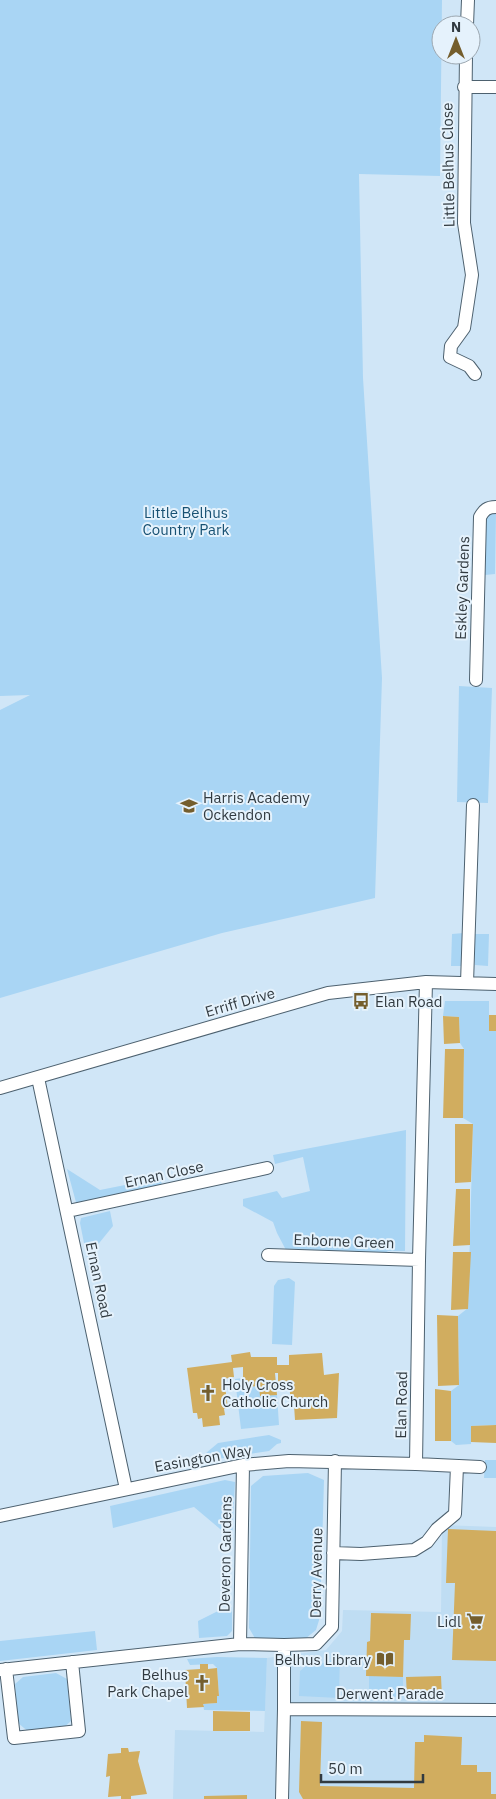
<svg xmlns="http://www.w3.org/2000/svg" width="496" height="1799" font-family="'IBM Plex Sans',sans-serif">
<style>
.built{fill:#bfddf3}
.green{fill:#a9d5f4}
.building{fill:#d1ad5f}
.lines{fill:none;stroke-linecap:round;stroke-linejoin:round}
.street-casing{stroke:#4d616f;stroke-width:14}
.street{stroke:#fff;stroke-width:12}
.labels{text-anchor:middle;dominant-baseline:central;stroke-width:4;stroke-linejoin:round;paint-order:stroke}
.street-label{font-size:15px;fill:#313a40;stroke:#e5f2fc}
.park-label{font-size:15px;fill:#175173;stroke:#e5f2fc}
.poi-label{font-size:15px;fill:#313a40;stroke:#e5f2fc;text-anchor:start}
</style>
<rect width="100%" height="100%" fill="#d0e6f7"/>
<path class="built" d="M442,1525L496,1527V1799H173L175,1730L264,1732L267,1658L326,1650L342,1631L343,1610L441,1612Z"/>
<path class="green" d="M0,0H442L440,176L359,174L363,378L382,678L375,898L222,933L0,998V710L30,695L0,696Z
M491,512H496L495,574L485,575L486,518Z
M459,686L492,688L488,803L457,802Z
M464,933L463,966H451L452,934Z
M475,934H489L488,966L475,965Z
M445,1001H489V1030L496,1031V1425L472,1426L471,1444L456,1445L451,1441V1391L459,1385L458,1316L468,1308L473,1124L463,1118L464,1049L460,1043L459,1017L443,1016Z
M406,1130L405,1251H388L382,1255L287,1252L277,1233L273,1222L243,1206V1199L277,1191L282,1198L310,1191L303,1157L275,1164L273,1155Z
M67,1169L100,1190L160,1178L163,1188L77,1206Z
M110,1211L113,1226L87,1258L80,1223L81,1218Z
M289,1278L295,1282L292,1345L272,1344L274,1286L278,1280Z
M243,1378L244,1387L259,1386L277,1395L279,1425L241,1429L235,1379Z
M269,1435L281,1440V1443L277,1444L269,1451L205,1461L206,1453L218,1443Z
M485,1460H496V1478H484Z
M308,1473L324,1480L320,1617L316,1630L305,1639L256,1640L249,1628L251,1486L263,1476Z
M225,1480L235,1482L232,1539L194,1507L113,1528L110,1506Z
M232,1607V1631L227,1636L199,1638L198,1621L224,1608Z
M95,1631L97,1650L0,1661V1641Z
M340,1651L339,1698L299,1696L300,1671L306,1666L329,1662Z
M217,1657L267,1658L265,1711L204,1710L203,1704L217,1703V1696H219L217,1668L213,1664L190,1665L187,1659Z
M56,1673L67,1679L71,1721L61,1730L30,1733L18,1723L15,1684L23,1677Z
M369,1676L403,1677V1697L369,1696Z"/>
<path class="building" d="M489,1015H496V1031H489Z
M443,1016L459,1017L460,1043L444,1044Z
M445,1049H464L463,1118H443Z
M455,1124H473L471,1182L455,1183Z
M456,1189H470V1245L453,1246Z
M453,1252H471L468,1309L451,1310Z
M437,1315L458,1316L459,1385L438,1386Z
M250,1352L251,1357H277V1365H289V1355L322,1353L324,1375L339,1373L337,1418L295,1420L294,1405H291L289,1382H278V1373H275L277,1395L260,1396L259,1386L243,1387V1367L233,1368L234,1377L224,1379L228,1408L224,1409L225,1415L219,1416L220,1425L203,1427L202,1418L198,1419L197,1413H193L187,1368L232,1362L231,1355Z
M435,1389L451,1391V1441H435Z
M496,1425V1443L471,1442V1426Z
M448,1529L496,1531V1661L452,1660L455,1583H446Z
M371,1613L411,1614L410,1640H404L403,1677L366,1676L367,1642L370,1641Z
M200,1664H208V1669L217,1668L219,1696H217V1703L203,1704L204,1707L187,1708L185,1670L200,1669Z
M441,1676L442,1697L407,1698L406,1677Z
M213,1711L250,1712V1731H213Z
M301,1721L322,1722L320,1786L414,1788L415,1742H424V1735L462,1737L461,1765H477V1772H491V1794H496V1799H303L299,1792Z
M121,1748H128L129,1752L140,1751L138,1761L147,1794L131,1796V1799H121V1796L108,1797L110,1776L106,1777L108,1754L121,1753Z
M247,1795V1799H204V1796Z"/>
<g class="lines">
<g class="street-casing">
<path id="street" d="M467,25L468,0
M466,55L464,223L472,275L464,328L451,346L450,357L469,366L475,374
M464,87H496
M476,680L480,517C484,510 487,507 496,507
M426,982L419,1260L416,1464L480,1467
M467,983L473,805
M38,1078L126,1489
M0,1088L328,993L426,982L496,984
M68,1211L267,1168
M268,1255L419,1260
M0,1516L243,1465L289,1461L416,1464
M333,1553L361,1554L414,1550L427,1542L437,1529L455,1514L457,1466
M240,1644L243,1465
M6,1669L14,1738L79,1731L72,1662
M0,1670L240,1644L284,1645
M284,1709L496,1710
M282,1799L284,1709V1645L316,1644L332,1627L335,1461"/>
</g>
<use href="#street" class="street"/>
</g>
<defs>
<g id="school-bare" transform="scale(1.35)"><path d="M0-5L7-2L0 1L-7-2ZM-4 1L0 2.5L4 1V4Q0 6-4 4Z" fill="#745e2d" stroke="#e5f2fc" stroke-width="2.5" paint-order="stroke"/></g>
<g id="bus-bare" transform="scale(1.35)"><path d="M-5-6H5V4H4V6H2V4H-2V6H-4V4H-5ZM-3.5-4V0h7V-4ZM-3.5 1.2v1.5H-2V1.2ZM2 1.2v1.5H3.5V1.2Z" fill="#745e2d" stroke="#e5f2fc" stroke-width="2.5" paint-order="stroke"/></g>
<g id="church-bare" transform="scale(1.35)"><path d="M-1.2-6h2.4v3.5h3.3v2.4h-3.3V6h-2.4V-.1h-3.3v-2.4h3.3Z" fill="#745e2d" stroke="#e5f2fc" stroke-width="2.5" paint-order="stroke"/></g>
<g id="supermarket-bare" transform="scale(1.35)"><path d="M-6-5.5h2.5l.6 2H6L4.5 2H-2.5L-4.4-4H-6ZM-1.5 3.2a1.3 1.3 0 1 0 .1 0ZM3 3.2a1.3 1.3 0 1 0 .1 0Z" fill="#745e2d" stroke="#e5f2fc" stroke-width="2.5" paint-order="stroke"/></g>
<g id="library-bare" transform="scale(1.35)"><path d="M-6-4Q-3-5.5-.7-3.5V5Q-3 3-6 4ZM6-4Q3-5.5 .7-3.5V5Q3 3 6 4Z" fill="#745e2d" stroke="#e5f2fc" stroke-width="2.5" paint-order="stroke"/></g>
</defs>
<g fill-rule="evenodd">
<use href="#school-bare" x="189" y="806"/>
<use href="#bus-bare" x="361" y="1001"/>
<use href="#church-bare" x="208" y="1393"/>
<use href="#supermarket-bare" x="475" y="1621"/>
<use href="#library-bare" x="385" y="1659"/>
<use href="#church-bare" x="202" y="1683"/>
</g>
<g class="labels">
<g class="street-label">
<text transform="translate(448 165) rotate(-91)">Little Belhus Close</text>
<text transform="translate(462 588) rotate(-88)">Eskley Gardens</text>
<text transform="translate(240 1002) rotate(-16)">Erriff Drive</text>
<text transform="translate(164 1174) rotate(-12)">Ernan Close</text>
<text transform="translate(344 1241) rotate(2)">Enborne Green</text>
<text transform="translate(99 1280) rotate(78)">Ernan Road</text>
<text transform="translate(401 1405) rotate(-89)">Elan Road</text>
<text transform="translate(203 1458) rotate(-10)">Easington Way</text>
<text transform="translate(225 1554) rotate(-89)">Deveron Gardens</text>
<text transform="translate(316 1573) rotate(-89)">Derry Avenue</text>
<text x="390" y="1693">Derwent Parade</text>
</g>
<g class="park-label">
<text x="186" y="512">Little Belhus<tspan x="186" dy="17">Country Park</tspan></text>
</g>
<g class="poi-label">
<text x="203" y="797">Harris Academy<tspan x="203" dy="17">Ockendon</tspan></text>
<text x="375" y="1001">Elan Road</text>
<text x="222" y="1384">Holy Cross<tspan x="222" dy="17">Catholic Church</tspan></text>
<text x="461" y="1621" text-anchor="end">Lidl</text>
<text x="371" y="1659" text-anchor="end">Belhus Library</text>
<text x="188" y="1674" text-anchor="end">Belhus<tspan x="188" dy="17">Park Chapel</tspan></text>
</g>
</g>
<g transform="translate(456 40)"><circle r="24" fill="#e5f2fc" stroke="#9da8b1"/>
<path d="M0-4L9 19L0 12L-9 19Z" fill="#745e2d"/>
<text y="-8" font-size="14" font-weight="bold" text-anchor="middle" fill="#313a40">N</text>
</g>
<path d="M321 1774v8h102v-8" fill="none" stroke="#313a40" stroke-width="2.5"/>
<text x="328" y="1774" font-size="15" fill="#313a40" stroke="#e5f2fc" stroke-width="4" paint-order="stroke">50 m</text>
</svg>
